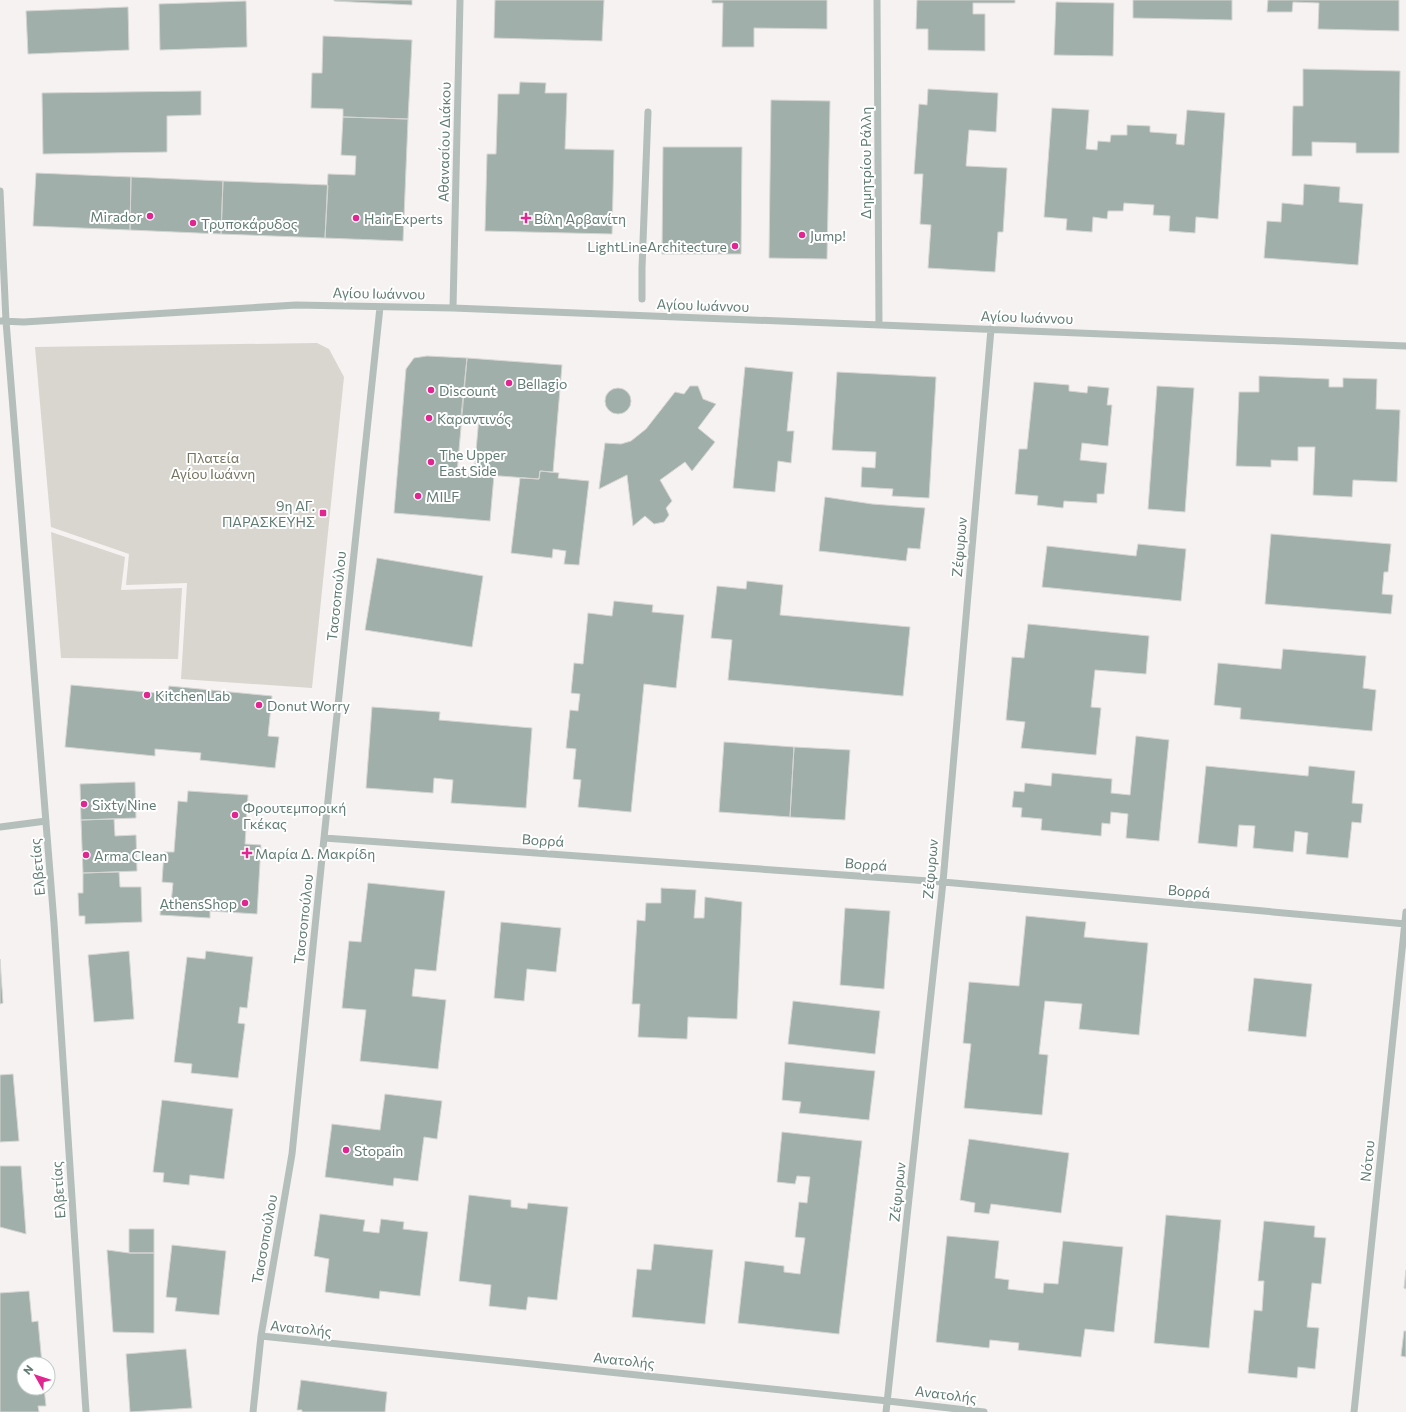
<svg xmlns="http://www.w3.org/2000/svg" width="1406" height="1412" font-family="Commissioner,sans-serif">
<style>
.green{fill:#d8d6ce}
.building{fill:#a0afa9;stroke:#d6d5d4}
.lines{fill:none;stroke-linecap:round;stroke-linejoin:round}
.minor{stroke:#b4beba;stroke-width:7}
.poi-dot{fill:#e12691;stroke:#fff;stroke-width:1.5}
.labels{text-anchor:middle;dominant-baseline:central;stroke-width:4;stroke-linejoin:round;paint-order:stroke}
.street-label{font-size:14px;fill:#607c72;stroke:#fff}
.poi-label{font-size:14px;fill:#607c72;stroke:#fff;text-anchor:start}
.park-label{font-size:14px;fill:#74745f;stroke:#fff}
</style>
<rect width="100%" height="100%" fill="#f5f2f1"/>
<path class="green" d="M317,343L329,349L344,377L312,688L181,679L187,583L126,585L129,554L51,527L35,347Z
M51,532L125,557L121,590L182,588L178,659L61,658Z"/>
<path class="building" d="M334,0H412V5L334,1Z
M495,0H604L602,41L494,38Z
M712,0H827V29L754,28V47H722L723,3H712Z
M917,0H1015V3H973V14H985V51L928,50V29H916Z
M1133,0H1232V20L1133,18Z
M1268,0H1399V31L1318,29L1319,3L1293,2L1292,12H1267Z
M246,1L247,47L160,50L159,4Z
M1056,2L1114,3L1113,56L1054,55Z
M128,7L129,50L28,54L26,11Z
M323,36L412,40L408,119L343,117V109L311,108L312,73H322Z
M1303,69L1400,71L1399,153H1356V143L1312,142V156H1292L1293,106H1303Z
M520,82L546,83L545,93H567L565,149L614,150L612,234L485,231L487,154H496L498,94H519Z
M928,89L998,93L996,132L969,130L966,166L1007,168L1003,232H998L995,272L928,268L931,225L920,224L923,174H914L919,104L927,105Z
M201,91V115L167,116V152L43,154L42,93Z
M771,100L830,101L827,259L769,258Z
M1052,108L1089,110L1086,149L1097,150L1098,141L1110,142L1111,135H1127V125L1150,126V132L1177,134L1176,144L1184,145L1187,110L1225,113L1218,219L1196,217L1195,233L1169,231L1170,216L1153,215L1154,205L1124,203L1123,211H1108L1107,219L1093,217L1092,232L1066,230L1067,219L1044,217Z
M343,117L408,119L403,241L325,238L328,174L355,175L356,156L341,155Z
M663,147H742L741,254H662Z
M36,173L131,177L130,230L33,226Z
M131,177L223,181L221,234L130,230Z
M223,181L328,185L325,238L221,234Z
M1304,184L1340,187L1339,202L1363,204L1358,265L1264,258L1267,221L1281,222L1282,203L1303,205Z
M427,356L467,358L457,473L494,475L490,521L394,513L406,369L414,358Z
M467,358L562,365L553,472L540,471L539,479L474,474L479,417L461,416Z
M745,367L793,372L787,431H794L791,463L778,461L775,492L733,488Z
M837,372L936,377L929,498L892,496L893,489L861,487L862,467L875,468L876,452L832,450Z
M1259,376L1329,379V387H1343V378L1377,379L1376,409L1400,410L1397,482L1353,480L1352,497L1313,495L1315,447H1298V461L1271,460V467L1236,466L1239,392H1259Z
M1034,382L1069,385V391L1087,393L1088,386L1109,388L1107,405H1112L1108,446L1082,443L1080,460L1107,463L1104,494H1097V503L1064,501L1063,508L1037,505L1038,496L1015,494L1019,449H1027Z
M690,386H698L703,399L716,404L698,428L715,442L692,471L685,462L660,480L672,501L666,508L669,515L664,522L654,524L645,516L633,526L627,475L599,489L605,443L621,444L631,441L646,429L675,392L684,394Z
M1157,386L1194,388L1185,512L1148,509Z
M605 401a13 13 0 1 1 26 0a13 13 0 1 1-26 0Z
M540,471L559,473L558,478L589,481L579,565L564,564L566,551L553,549L552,558L511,553L520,478L539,479Z
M825,497L872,504L925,508L920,549L908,548L906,561L819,551Z
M1271,534L1391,544L1388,572H1384L1382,594L1393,595L1391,614L1265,604Z
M1138,544L1186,549L1181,601L1042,587L1047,546L1136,556Z
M377,558L483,576L472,647L365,630Z
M747,581L783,585L780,615L910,627L903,696L728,680L732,640L711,638L717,586L746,589Z
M614,601L653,605L652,612L684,615L676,688L644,684L631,812L578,807L581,780L573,779L576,749L566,748L570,710L578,711L580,694L571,693L574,663L583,664L588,613L612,616Z
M1028,624L1149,636L1146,674L1095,670L1091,707L1101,708L1096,755L1021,748L1025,722L1006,720L1012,657L1024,658Z
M1283,649L1366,656L1363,688L1376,690L1372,731L1240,719L1241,708L1214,705L1218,663L1281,669Z
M71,685L168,694L169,686L272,696L268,736L279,737L275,768L200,760L201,753L155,749V756L65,747Z
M372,707L440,712L439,720L532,728L526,808L451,803L453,780L434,778L433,793L366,788Z
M1136,736L1169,740L1159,841L1126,838L1128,814L1111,812L1110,824L1102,823L1101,836L1041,830L1042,819L1021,817L1022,808L1012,807L1014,791L1024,792L1025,783L1051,786L1052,773L1112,779L1111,793L1130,795Z
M724,742L794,747L790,817L719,812Z
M794,747L850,750L845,820L790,817Z
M1206,766L1308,776L1309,766L1355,771L1352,803L1363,804L1361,823L1352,822L1348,858L1306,854L1308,833L1295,831L1293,852L1253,848L1255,826L1239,825L1237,847L1198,843Z
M135,782L136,818L81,820L80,784Z
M188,791L248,795L245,844L261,845L257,914L210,911V918L160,915L161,903L171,904L173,883L162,882L164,852H174L178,801L187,802Z
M114,819L115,836L136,835L137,871L83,873L81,820Z
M119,872L120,887H141L142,922L85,924V916H79L78,893H83V873Z
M368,883L445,891L436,971L415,969L412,996L446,1000L438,1069L360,1061L366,1010L342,1008L349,941L361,942Z
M661,888L696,890L694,918H704L705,897L742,902L737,1019L688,1017L687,1039L638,1037L640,1004H632L637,920L645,921L646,903H661Z
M845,908L890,911L884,989L840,985Z
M1026,916L1086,922L1084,937L1148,943L1139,1035L1079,1029L1082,1004L1045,1001L1039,1054L1048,1055L1042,1115L964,1108L971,1044L963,1043L969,982L1019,986Z
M501,922L561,928L556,972L527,969L524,1001L494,998Z
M129,951L134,1019L94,1022L88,955Z
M206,951L253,957L247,1008L240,1007L238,1023L245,1024L238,1078L191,1073L192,1064L174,1062L187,957L205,959Z
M0,959L3,1003L0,1004Z
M1254,978L1312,984L1306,1037L1248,1031Z
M793,1001L880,1011L875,1054L788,1044Z
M785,1062L875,1071L869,1120L799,1113L801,1102L782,1100Z
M13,1074L19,1141L0,1142V1075Z
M385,1094L442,1101L437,1139L424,1137L418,1181L394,1178L393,1186L325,1177L332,1124L380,1130Z
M162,1100L233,1109L224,1179L190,1175L189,1185L163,1182L164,1173L153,1172Z
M782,1132L862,1141L839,1334L738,1323L745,1261L784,1266V1272L800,1274L805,1238L795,1237L799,1202L807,1203L810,1177L797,1176L795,1184L777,1182Z
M969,1139L1069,1153L1061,1213L991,1204L989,1214L974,1212L975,1203L960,1200Z
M0,1166H21L26,1234L0,1227Z
M469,1195L511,1200V1207L527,1209L528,1203L568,1207L557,1300L528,1297L526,1310L489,1306L491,1285L459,1281Z
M320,1214L365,1220L363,1231L379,1233L381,1219L404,1222L403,1229L428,1232L420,1296L380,1291L379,1299L325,1292L329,1259L314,1256Z
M1166,1215L1221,1220L1209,1348L1154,1343Z
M1264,1221L1315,1226L1314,1237L1326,1238L1321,1284L1312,1283L1307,1327L1319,1328L1315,1369L1298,1367L1297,1378L1248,1373L1254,1310L1262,1311L1264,1281H1258Z
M129,1229H154V1253H129Z
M947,1236L999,1241L995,1278L1009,1280L1008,1289L1043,1293L1044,1283L1058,1284L1063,1241L1123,1247L1114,1332L1085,1329L1081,1357L1018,1350L1019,1343L990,1340L989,1348L936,1342Z
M654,1244L713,1250L705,1324L632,1317L637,1269L651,1270Z
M172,1245L226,1251L219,1315L175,1311L177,1298L166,1297Z
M107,1250L129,1253H154V1333L113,1332Z
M1406,1270V1289L1404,1288Z
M29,1291L32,1322L38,1321L42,1364H24V1388H44L46,1406H38L39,1412H0V1293Z
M1404,1331H1406V1357L1401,1356Z
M186,1349L192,1408L130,1412L126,1354Z
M301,1380L387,1392L385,1412H302V1410H297Z"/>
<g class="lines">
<path class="minor" d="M877,0L879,325
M0,191L6,321L54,923L86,1412
M642,299V268L648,112
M453,308L460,0
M0,321L24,322L296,305L453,308L1406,346
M0,827L46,821
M324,838L943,882L1406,924
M261,1336L888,1401L984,1412
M253,1412L261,1336L292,1154L324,838L380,307
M886,1412L943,882L991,329
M1354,1412L1406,912"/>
</g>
<g class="poi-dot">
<circle cx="150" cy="216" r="4"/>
<circle cx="356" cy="218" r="4"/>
<path d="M524 212h4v4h4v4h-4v4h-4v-4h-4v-4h4z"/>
<circle cx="193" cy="223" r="4"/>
<circle cx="802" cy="235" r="4"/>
<circle cx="735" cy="246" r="4"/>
<circle cx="509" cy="383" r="4"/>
<circle cx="431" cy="390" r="4"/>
<circle cx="429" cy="418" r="4"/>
<circle cx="431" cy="462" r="4"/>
<circle cx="418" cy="496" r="4"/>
<rect x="319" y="509" width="8" height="8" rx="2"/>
<circle cx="147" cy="695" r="4"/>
<circle cx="259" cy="705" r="4"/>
<circle cx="84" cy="804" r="4"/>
<circle cx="235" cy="815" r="4"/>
<path d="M245 847h4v4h4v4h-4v4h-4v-4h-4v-4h4z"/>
<circle cx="86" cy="855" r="4"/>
<circle cx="245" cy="903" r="4"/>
<circle cx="346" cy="1150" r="4"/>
</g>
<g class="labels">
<g class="street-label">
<text transform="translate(444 142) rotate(-89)">Αθανασίου Διάκου</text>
<text transform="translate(865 163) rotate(-90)">Δημητρίου Ράλλη</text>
<text transform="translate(379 293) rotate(1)">Αγίου Ιωάννου</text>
<text transform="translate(703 305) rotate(2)">Αγίου Ιωάννου</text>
<text transform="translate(1027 317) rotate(2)">Αγίου Ιωάννου</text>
<text transform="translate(959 547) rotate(-85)">Ζέφυρων</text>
<text transform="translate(336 596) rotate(-84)">Τασσοπούλου</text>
<text transform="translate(543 840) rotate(4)">Βορρά</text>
<text transform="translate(866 864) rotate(4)">Βορρά</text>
<text transform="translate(37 867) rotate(-95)">Ελβετίας</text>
<text transform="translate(930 869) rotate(-85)">Ζέφυρων</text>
<text transform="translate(1189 891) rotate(5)">Βορρά</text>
<text transform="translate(303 919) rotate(-84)">Τασσοπούλου</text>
<text transform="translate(1367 1161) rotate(-84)">Νότου</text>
<text transform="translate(58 1190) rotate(-94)">Ελβετίας</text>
<text transform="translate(897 1192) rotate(-84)">Ζέφυρων</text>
<text transform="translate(264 1239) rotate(-80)">Τασσοπούλου</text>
<text transform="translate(301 1328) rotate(6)">Ανατολής</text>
<text transform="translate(624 1360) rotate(6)">Ανατολής</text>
<text transform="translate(946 1394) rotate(7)">Ανατολής</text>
</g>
<g class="poi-label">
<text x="142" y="216" text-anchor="end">Mirador</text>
<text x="364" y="218">Hair Experts</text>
<text x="534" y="218">Βίλη Αρβανίτη</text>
<text x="201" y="223">Τρυποκάρυδος</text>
<text x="810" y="235">Jump!</text>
<text x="727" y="246" text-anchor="end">LightLineArchitecture</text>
<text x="517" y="383">Bellagio</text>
<text x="439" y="390">Discount</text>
<text x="437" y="418">Καραντινός</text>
<text x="439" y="454">The Upper<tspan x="439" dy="16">East Side</tspan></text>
<text x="426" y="496">MILF</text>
<text x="315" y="505" text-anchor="end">9η ΑΓ.<tspan x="315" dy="16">ΠΑΡΑΣΚΕΥΗΣ</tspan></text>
<text x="155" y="695">Kitchen Lab</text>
<text x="267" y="705">Donut Worry</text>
<text x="92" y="804">Sixty Nine</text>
<text x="243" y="807">Φρουτεμπορική<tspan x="243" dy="16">Γκέκας</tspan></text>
<text x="255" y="853">Μαρία Δ. Μακρίδη</text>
<text x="94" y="855">Arma Clean</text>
<text x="237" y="903" text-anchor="end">AthensShop</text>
<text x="354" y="1150">Stopain</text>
</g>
<g class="park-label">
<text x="213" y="457">Πλατεία<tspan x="213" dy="16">Αγίου Ιωάννη</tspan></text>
</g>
</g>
<g transform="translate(36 1376) rotate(309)"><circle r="19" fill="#ffffff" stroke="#bfcbc7"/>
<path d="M0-3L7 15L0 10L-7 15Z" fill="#e12691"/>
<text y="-6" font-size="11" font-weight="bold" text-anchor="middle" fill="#607c72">N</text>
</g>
</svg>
